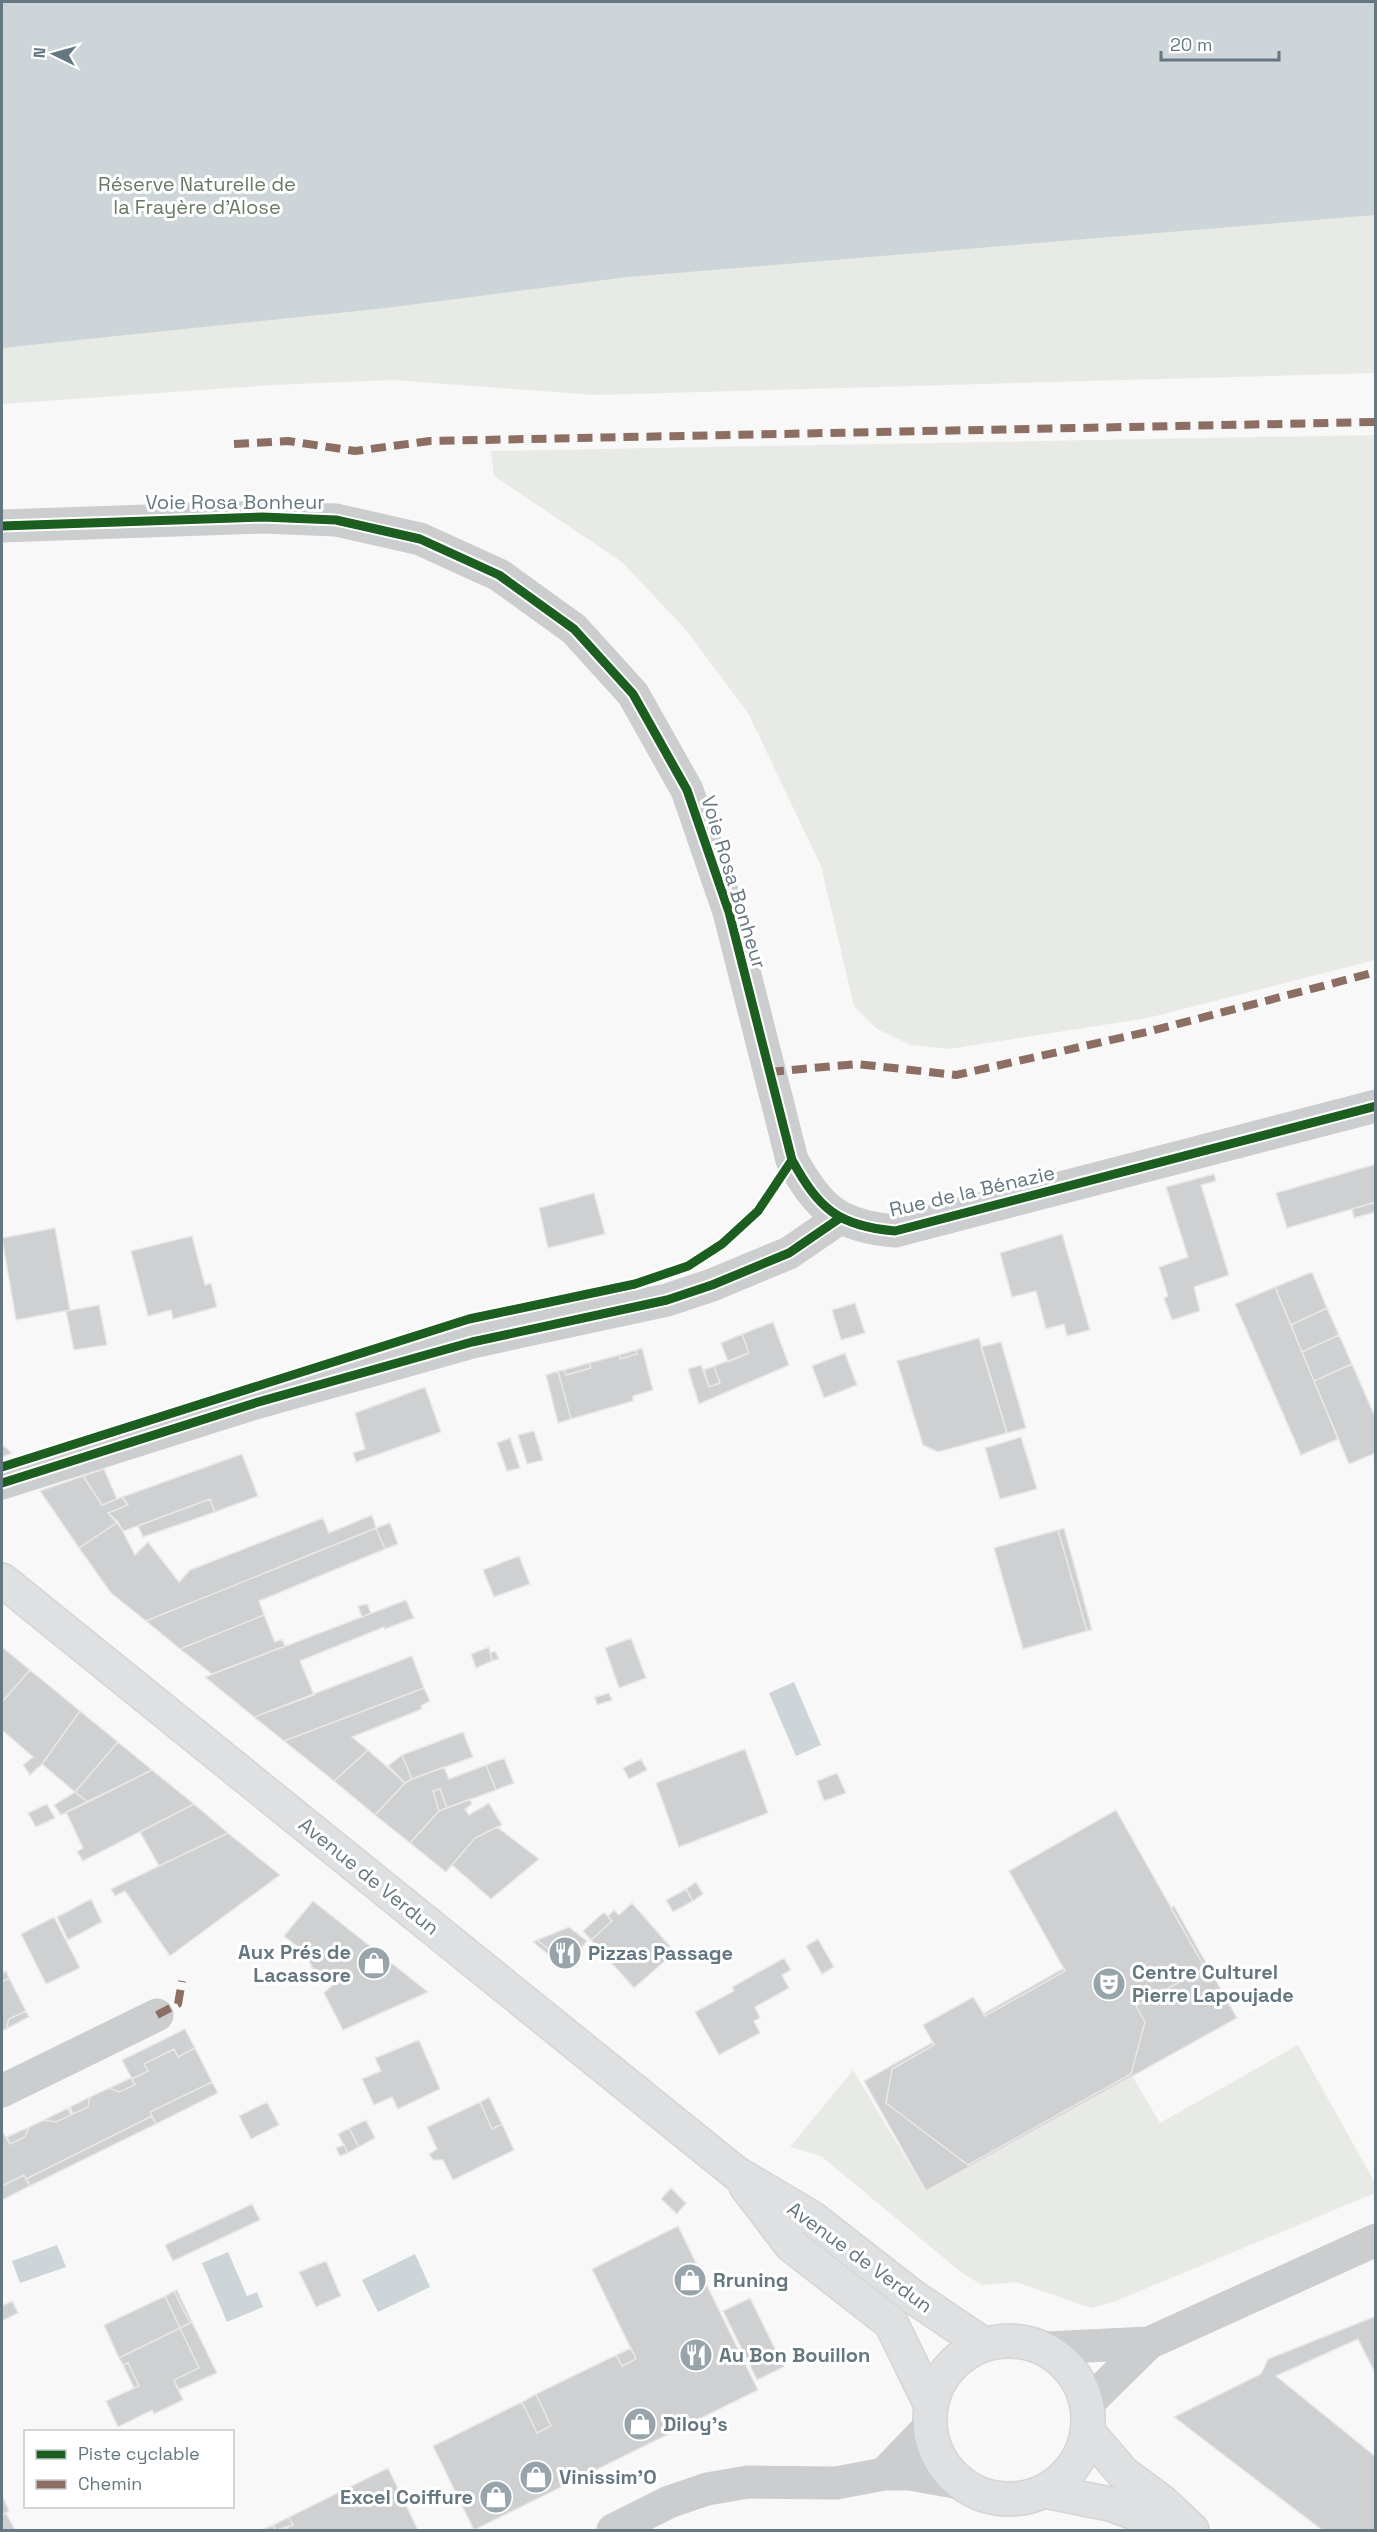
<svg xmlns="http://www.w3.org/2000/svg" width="1377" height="2532" font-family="'Space Grotesk',sans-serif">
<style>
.green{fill:#e7eae5}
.water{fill:#cdd5d8}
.building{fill:#ced0d1;stroke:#e8e8e8;stroke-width:1.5}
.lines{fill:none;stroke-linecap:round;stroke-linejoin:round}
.major-casing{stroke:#d4d5d6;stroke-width:36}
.minor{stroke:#cbcdce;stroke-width:33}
.major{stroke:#dfe0e1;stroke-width:33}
.quiet{stroke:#8d6e63;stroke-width:8;stroke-dasharray:15 8;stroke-linecap:butt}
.cycleway-casing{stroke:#fff;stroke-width:13}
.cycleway{stroke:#1b5e20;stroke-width:9}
.labels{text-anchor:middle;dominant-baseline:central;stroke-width:6;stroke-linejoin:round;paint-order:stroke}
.park-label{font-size:20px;fill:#697964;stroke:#fff}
.street-label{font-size:20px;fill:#657781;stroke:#fff}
.poi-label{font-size:20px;font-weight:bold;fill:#657781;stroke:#fff;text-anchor:start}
</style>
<rect width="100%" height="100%" fill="#f8f8f8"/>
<path class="green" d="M2,2H1375V373L594,395L393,380L272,385L2,404Z
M1375,435V960L1148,1018L949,1049L911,1045L877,1029L854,1006L821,866L748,713L686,630L622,562L494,476L491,451Z
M1298,2045L1375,2183V2193L1116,2301L1091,2308L1016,2282L982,2285L962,2273L821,2156L790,2147L853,2070L926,2192L1131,2074L1160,2123Z"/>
<path class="water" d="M2,2H1375V215L628,277L386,308L2,348Z
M794,1682L821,1745L796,1756L769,1693Z
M57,2245L66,2267L20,2283L12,2261Z
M228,2252L247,2296L257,2292L263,2307L227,2322L202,2263Z
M415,2254L430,2287L378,2312L362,2280Z"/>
<path class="building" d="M1376,1164V1202L1287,1228L1276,1193Z
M1214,1174L1216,1181L1201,1185L1229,1275L1194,1287L1200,1311L1172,1320L1164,1298L1168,1296L1159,1267L1188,1257L1166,1187Z
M594,1193L605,1234L548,1248L539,1208Z
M1376,1202V1212L1354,1218L1352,1209Z
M55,1228L70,1310L16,1320L2,1238Z
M1062,1234L1090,1330L1067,1336L1064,1324L1046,1329L1036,1291L1012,1297L1000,1253Z
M192,1236L205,1285L211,1283L217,1307L173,1319L171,1310L148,1316L131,1251Z
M1312,1272L1327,1308L1291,1325L1275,1287Z
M1275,1287L1338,1439L1301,1455L1235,1304Z
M855,1303L865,1333L841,1340L832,1310Z
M99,1305L107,1345L74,1350L66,1311Z
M1327,1308L1339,1335L1302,1352L1291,1325Z
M773,1322L789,1365L699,1404L688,1369L701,1365L709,1387L720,1383L714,1366L749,1353L742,1334Z
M742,1334L749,1353L728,1362L721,1343Z
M1339,1335L1352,1364L1314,1381L1302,1352Z
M979,1338L1007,1433L938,1452L923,1445L897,1361Z
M1001,1342L1026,1428L1007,1433L981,1347Z
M642,1348L653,1390L633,1396V1401L571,1419L558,1371L564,1370L566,1375L591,1368L589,1363L619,1355L620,1359L637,1354L636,1350Z
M636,1350L637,1354L620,1359L619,1355Z
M845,1353L857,1385L824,1398L812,1366Z
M589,1363L591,1368L566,1375L564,1370Z
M1352,1364L1376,1419V1453L1349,1464L1314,1381Z
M714,1366L720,1383L709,1387L704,1370Z
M558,1371L571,1419L558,1423L546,1375Z
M425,1387L441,1432L356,1462L353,1453L365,1449L355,1413Z
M534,1431L543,1460L527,1464L518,1435Z
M1021,1437L1037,1489L1000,1499L985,1448Z
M510,1438L520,1468L507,1471L497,1443Z
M2,1446H4L12,1453L2,1457Z
M242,1454L258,1496L215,1512L210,1499L124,1531L108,1513L128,1505L122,1497Z
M104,1469L117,1499L102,1505L83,1476Z
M83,1476L102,1505L122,1497L128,1505L108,1513L118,1522L79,1548L40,1491Z
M210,1499L215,1512L143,1537L138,1526Z
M372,1515L376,1528L146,1621L111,1593L79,1548L118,1522L135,1555L148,1542L179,1582L190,1570L323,1518L329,1533Z
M390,1523L398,1544L385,1549L376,1528Z
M376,1528L385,1549L259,1601L264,1615L180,1649L146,1621Z
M1064,1528L1092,1630L1087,1631L1058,1530Z
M1058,1530L1087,1631L1023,1649L994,1548Z
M519,1556L530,1584L494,1597L483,1570Z
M406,1600L414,1618L385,1629L384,1627L300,1661L314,1695L254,1717L205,1677Z
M367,1604L371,1613L362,1617L358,1606Z
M264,1615L275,1642L282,1639L285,1646L212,1674L180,1649Z
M631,1638L646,1678L619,1688L605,1648Z
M2,1647L30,1670L2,1702Z
M489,1647L492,1661L476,1668L471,1654Z
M495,1651L499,1659L492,1661L490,1653Z
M412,1656L424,1688L284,1741L254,1717Z
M30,1670L80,1711L42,1764L30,1775L23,1765L33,1757L2,1730V1702Z
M424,1688L430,1701L421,1706L422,1709L352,1737L368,1750L334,1781L284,1741Z
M609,1693L612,1700L597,1705L595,1697Z
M80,1711L118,1742L75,1792L42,1764Z
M463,1732L473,1757L412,1779L402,1755Z
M118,1742L152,1770L88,1802L75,1792Z
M745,1749L768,1813L679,1847L656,1783Z
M368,1750L405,1783L375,1815L334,1781Z
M402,1755L412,1779L405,1783L388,1766Z
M504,1758L514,1783L496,1790L486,1765Z
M641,1759L647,1770L629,1779L623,1768Z
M486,1765L496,1790L447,1808L440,1789L433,1791L439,1811L410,1843L375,1815L405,1783L412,1779L444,1767L449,1779Z
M152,1770L194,1804L83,1861L77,1852L83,1848L66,1812Z
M837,1773L846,1793L824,1801L817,1781Z
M440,1789L447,1808L439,1811L433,1791Z
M75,1792L88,1802L61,1815L54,1805Z
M470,1799L472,1804L465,1809L469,1815L489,1803L502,1825L475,1838L446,1872L410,1843L439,1811Z
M47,1804L55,1818L36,1827L28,1813Z
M194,1804L228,1833L159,1866L140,1832Z
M1116,1810L1205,1968L1136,2006L1145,2022L1131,2074L968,2165L886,2103L892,2069L934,2045L923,2025L973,1997L985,2016L1065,1971L1009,1871Z
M497,1827L539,1859L491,1899L452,1865L475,1838Z
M228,1833L280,1875L170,1956L125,1891L115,1896L111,1889Z
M696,1882L703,1894L693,1901L686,1889Z
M686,1889L693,1901L673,1912L666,1900Z
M91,1899L102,1922L68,1940L57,1917Z
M313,1901L428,1992L343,2030L324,1993L339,1979L313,1969L305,1953L284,1936Z
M632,1903L675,1952L634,1988L591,1940L612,1921L608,1916L614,1910L619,1915Z
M1174,1906L1237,2018L926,2191L864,2081L933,2042L934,2045L892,2069L886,2103L968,2165L1131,2074L1145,2022L1136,2006L1205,1968L1171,1908Z
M604,1912L612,1921L591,1940L583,1931Z
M54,1917L80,1968L46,1984L21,1934Z
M569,1927L587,1941L568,1965L537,1940Z
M818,1939L834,1967L822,1974L806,1946Z
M537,1940L568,1965L566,1969L533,1942Z
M784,1958L791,1970L782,1975L789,1988L755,2007L760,2018L754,2021L760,2033L719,2055L695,2012L734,1991L732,1987Z
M1064,1968L1065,1971L985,2016L983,2014Z
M6,1971L9,1978L2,1982V1973Z
M9,1978L26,2011L9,2019L6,2029L2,2031V1982Z
M26,2011L29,2017L6,2029L9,2019Z
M185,2029L195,2048L178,2057L174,2049L144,2064L148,2071L132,2079L122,2060Z
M419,2040L440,2089L398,2109L392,2097L374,2105L362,2079L381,2071L375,2058Z
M195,2048L212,2082L150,2112L152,2116L26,2179L24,2175L2,2186V2131L10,2144L25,2137L29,2127L44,2120L56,2122L71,2115L68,2108L73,2114L88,2107L90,2097L109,2088L119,2092L135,2085L132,2079L148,2071L144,2064L174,2049L178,2057Z
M131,2078L135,2085L119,2092L109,2088Z
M212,2082L218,2093L156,2124L150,2112Z
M90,2097L88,2107L73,2114L70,2107Z
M489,2097L502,2124L492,2129L480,2102Z
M267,2102L279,2125L251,2139L239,2116Z
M480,2102L492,2129L502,2124L514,2150L453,2180L443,2160H433L429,2154L437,2149L427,2127Z
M68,2108L71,2115L56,2122L44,2120Z
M152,2116L156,2124L30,2186L26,2179Z
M366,2120L375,2138L359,2147L349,2128Z
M29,2127L25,2137L10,2144L7,2137Z
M349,2128L359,2147L348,2153L338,2134Z
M344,2145L348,2153L340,2156L336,2148Z
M24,2175L30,2186L2,2200V2186Z
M671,2188L686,2203L677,2214L661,2199Z
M252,2204L260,2220L173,2261L165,2245Z
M678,2226L758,2390L474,2530L433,2446L522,2402L537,2433L551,2426L536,2394L616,2355L622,2366L636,2359L592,2269Z
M326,2261L341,2296L316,2307L299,2272Z
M177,2290L192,2322L190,2323L174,2291Z
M174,2291L190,2323L180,2328L165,2296Z
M165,2296L180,2328L119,2358L104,2325Z
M750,2298L784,2367L757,2380L723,2311Z
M12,2301L18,2313L2,2321V2306Z
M1376,2316V2375L1358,2339L1276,2376L1376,2457V2530H1322L1174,2417L1261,2374L1268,2359Z
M192,2322L217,2373L178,2390L174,2380L199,2368L180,2328Z
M180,2328L199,2368L174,2380L183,2400L154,2414L152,2410L118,2427L106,2401L139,2386L128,2363L123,2365L119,2358Z
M631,2348L636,2359L622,2366L616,2355Z
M128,2363L139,2386L134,2388L123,2365Z
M536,2394L551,2426L537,2433L522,2402Z
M388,2468L418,2530H282L293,2525L289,2517Z
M2,2495L9,2511L2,2515Z
M6,2513L15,2530H2V2515Z
M289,2517L293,2525L276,2530L273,2525Z
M273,2525L276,2530H261Z"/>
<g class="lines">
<g class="major-casing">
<path id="major" d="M2,1580L736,2173L812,2218L912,2296L983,2344
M746,2186L791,2245L891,2323L931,2405
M930 2420a79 79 0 1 1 158 0a79 79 0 1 1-158 0Z
M1088,2432L1123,2473L1161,2501L1192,2530
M1045,2491L1110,2504L1181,2530"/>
</g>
<path class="minor" d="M2,526L262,517L336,520L420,539L499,575L574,629L633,694L687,790L729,912L792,1160C819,1209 838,1226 895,1231L1376,1106
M2,1483L255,1403L472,1342L667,1300L712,1285L789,1253L840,1218
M2,2091L157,2015
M1046,2348L1149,2343L1376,2240
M1087,2404L1149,2343
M884,2474L930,2426
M613,2530L669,2502L707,2489L748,2482L836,2483L884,2474H910L960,2483"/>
<use href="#major" class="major"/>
<path class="quiet" d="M234,444L288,441L355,451L430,441L1376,422
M769,1072L857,1064L956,1075L1151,1031L1376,972
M157,2015L178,2004L182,1981"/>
<g class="cycleway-casing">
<path id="cycleway" d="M2,526L262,517L336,520L420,539L499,575L574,629L633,694L687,790L729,912L792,1160C819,1209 838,1226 895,1231L1376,1106
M2,1467L469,1319L635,1284L688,1266L722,1244L758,1211L792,1160
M2,1483L255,1403L472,1342L667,1300L712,1285L789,1253L840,1218"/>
</g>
<use href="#cycleway" class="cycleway"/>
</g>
<defs>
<g id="restaurant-disc" transform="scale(1.725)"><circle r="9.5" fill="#98a4ab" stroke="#fff"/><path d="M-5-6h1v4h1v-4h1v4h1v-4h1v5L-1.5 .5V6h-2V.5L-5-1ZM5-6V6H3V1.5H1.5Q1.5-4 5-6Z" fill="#fff"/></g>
<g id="shop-disc" transform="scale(1.725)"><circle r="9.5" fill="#98a4ab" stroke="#fff"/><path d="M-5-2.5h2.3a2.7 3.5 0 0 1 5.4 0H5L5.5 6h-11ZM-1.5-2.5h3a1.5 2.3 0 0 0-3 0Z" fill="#fff"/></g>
<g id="theatre-disc" transform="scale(1.725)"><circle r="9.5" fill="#98a4ab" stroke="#fff"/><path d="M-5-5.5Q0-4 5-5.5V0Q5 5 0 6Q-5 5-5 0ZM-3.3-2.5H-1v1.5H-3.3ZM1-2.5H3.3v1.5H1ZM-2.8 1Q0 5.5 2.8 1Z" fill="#fff"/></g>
</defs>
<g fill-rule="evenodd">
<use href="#restaurant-disc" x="565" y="1953"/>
<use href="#shop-disc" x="374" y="1963"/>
<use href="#theatre-disc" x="1109" y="1984"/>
<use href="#shop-disc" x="690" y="2280"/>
<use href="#restaurant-disc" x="696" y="2355"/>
<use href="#shop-disc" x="640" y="2424"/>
<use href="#shop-disc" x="536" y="2477"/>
<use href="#shop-disc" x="496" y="2497"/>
</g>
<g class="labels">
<g class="park-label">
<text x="197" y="184">Réserve Naturelle de<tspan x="197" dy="23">la Frayère d'Alose</tspan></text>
</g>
<g class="street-label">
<text x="235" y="502">Voie Rosa Bonheur</text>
<text transform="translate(734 882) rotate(73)">Voie Rosa Bonheur</text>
<text transform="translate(972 1191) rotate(-13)">Rue de la Bénazie</text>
<text transform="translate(369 1876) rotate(39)">Avenue de Verdun</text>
<text transform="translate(860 2257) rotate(36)">Avenue de Verdun</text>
</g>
<g class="poi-label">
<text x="351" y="1952" text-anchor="end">Aux Prés de<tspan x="351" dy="23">Lacassore</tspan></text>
<text x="588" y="1953">Pizzas Passage</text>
<text x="1132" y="1972">Centre Culturel<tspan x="1132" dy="23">Pierre Lapoujade</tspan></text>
<text x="713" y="2280">Rruning</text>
<text x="719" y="2355">Au Bon Bouillon</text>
<text x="663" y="2424">Diloy's</text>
<text x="559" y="2477">Vinissim'O</text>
<text x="473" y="2497" text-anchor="end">Excel Coiffure</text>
</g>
</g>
<rect width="1377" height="2532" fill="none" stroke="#657781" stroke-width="6"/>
<rect x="24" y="2430" width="210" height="78" fill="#ffffff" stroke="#c1c9cd" stroke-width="1.5"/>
<rect x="36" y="2450" width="30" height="9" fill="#1b5e20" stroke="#c1c9cd" stroke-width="1.5"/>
<text x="78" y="2460" font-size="18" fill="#657781">Piste cyclable</text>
<rect x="36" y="2480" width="30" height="9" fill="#8d6e63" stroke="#c1c9cd" stroke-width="1.5"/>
<text x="78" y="2490" font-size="18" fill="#657781">Chemin</text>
<g transform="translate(54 54) rotate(275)" stroke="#ffffff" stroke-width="4.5" paint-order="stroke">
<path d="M0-4.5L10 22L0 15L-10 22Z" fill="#657781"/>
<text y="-9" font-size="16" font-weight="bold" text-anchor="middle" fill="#657781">N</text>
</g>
<path d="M1161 51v9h118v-9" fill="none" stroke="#657781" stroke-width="3"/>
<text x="1170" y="51" font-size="18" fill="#657781" stroke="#ffffff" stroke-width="4.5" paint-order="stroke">20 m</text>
</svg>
